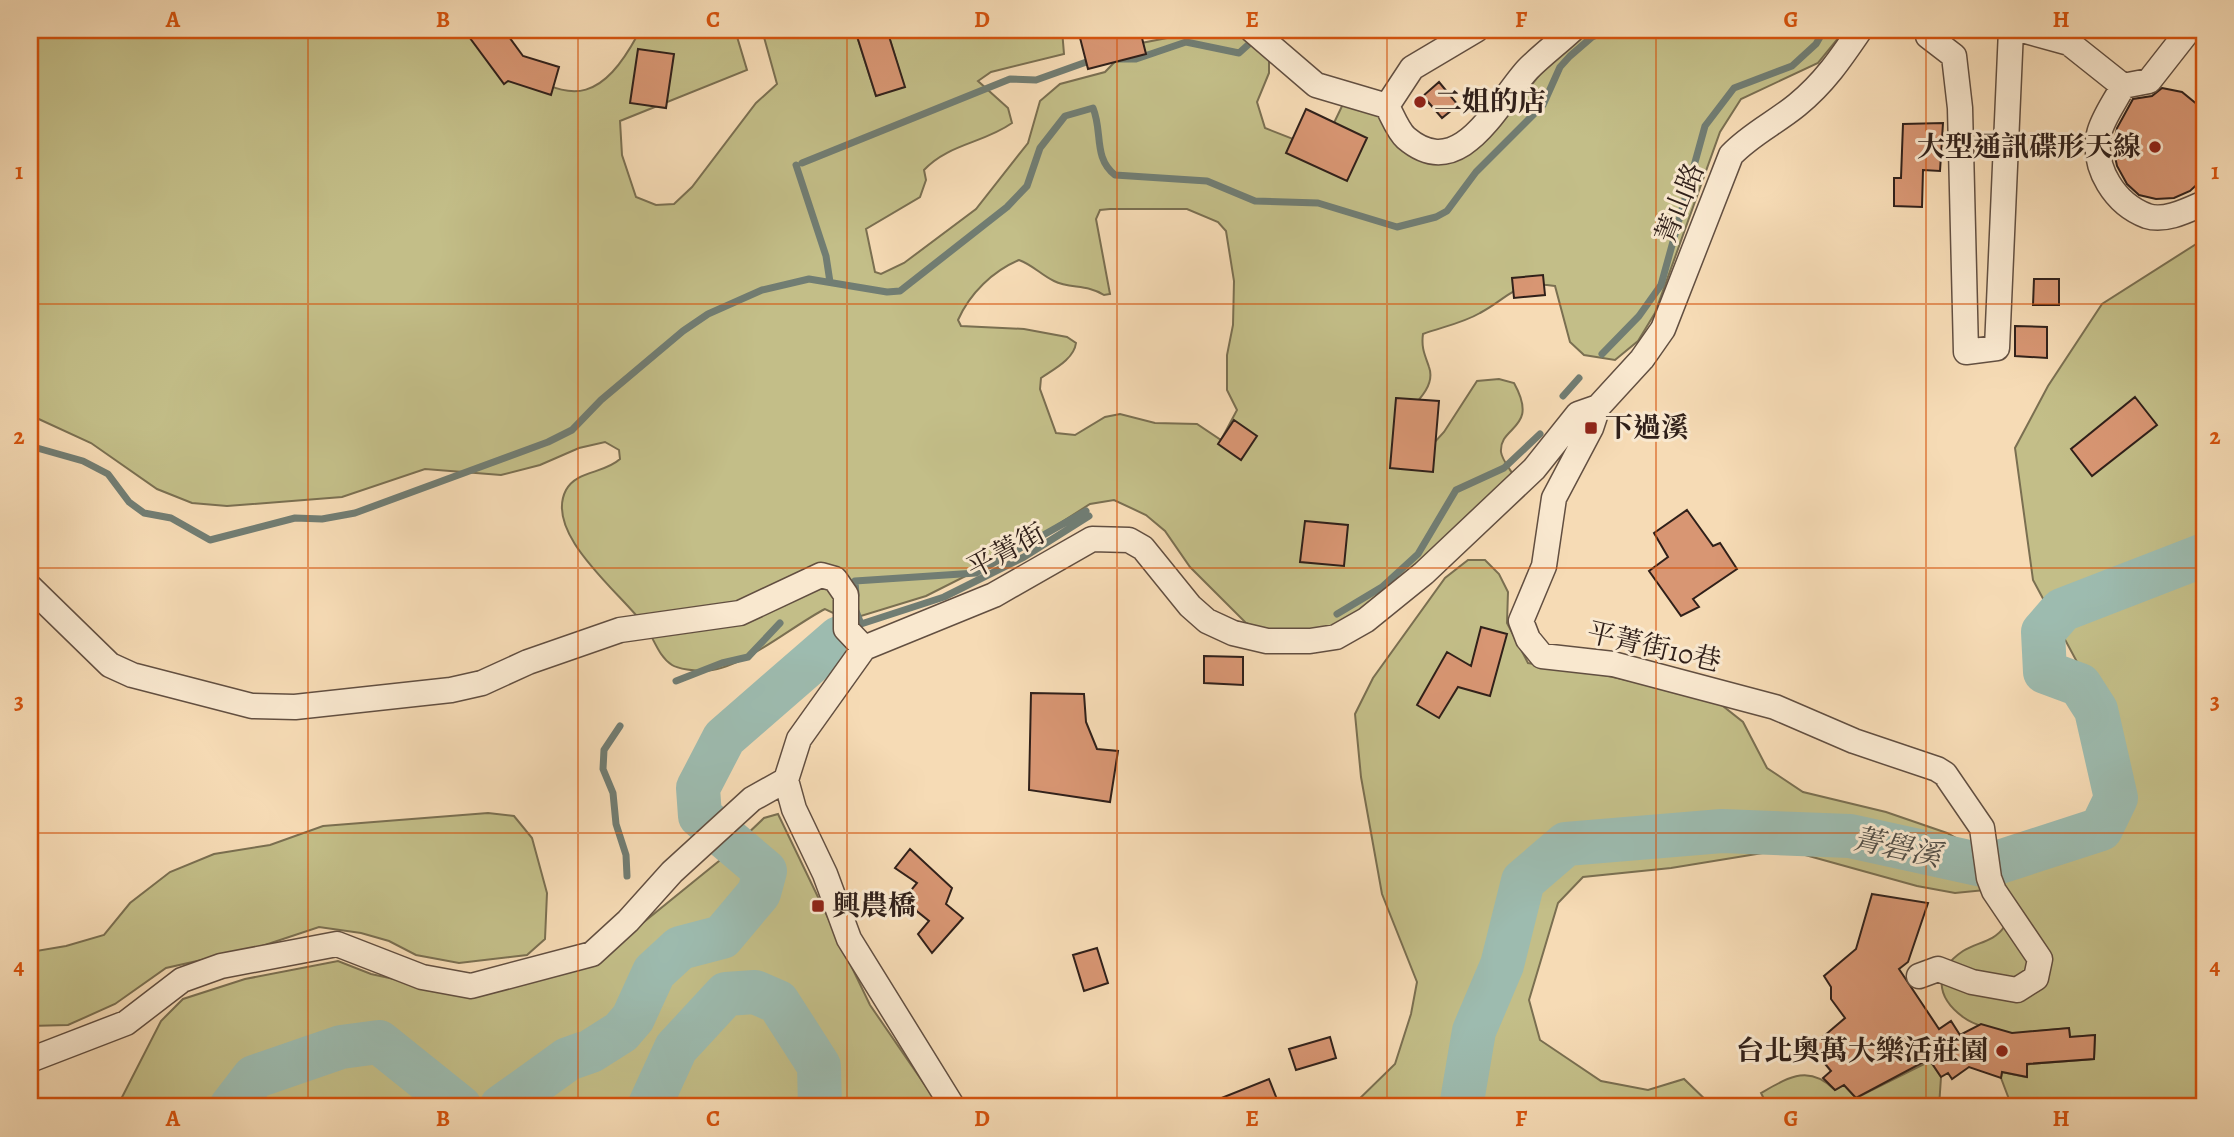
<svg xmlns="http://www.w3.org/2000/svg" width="2234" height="1137" font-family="Alegreya,'Noto Serif TC',serif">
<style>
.green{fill:#c3be88;stroke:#7a6f51;stroke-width:2;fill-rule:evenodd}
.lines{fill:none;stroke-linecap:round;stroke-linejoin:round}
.stream{stroke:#717d73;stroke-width:7}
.river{stroke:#9dbbaf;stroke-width:44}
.building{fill:#d89673;stroke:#30201a;stroke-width:2}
.minor-casing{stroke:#624f41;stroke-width:27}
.minor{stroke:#f9e8cf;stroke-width:24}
.grid{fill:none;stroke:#d6530d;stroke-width:2;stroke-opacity:0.55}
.poi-dot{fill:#8f2418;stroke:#f9e8cf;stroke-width:2.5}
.labels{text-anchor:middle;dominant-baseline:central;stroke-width:6;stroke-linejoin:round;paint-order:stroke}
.poi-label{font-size:28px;font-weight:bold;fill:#30201a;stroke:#f9e8cf;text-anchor:start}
.street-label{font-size:28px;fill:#30201a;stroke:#f9e8cf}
.water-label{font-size:30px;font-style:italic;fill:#514e47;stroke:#f9e8cf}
.neatline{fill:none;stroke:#d6530d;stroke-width:2.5}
.grid-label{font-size:23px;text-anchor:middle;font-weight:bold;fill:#d6530d}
</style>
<rect width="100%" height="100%" fill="#f6dbb5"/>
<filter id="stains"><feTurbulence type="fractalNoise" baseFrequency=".00286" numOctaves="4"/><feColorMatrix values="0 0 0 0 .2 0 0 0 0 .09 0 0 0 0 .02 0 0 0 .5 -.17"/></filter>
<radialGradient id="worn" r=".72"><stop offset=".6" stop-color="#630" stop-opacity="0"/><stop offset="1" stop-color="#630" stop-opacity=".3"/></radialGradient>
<path class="green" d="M30,30H476C486,45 501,55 516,66C574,109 604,96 637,36L634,30H735L747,70L620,121L622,155L636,197L656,205L674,204L692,187L756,103L777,84L762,30H855L876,96L904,86L887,30C906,30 942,35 957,30H1062L1064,54L991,72L978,81L1008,108L1012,123C984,143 948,144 924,170L926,180L920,197L866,229L875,272L881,274L904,263L976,209L1028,143L1040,101L1060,84L1105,72L1131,45L1193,33L1247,38L1269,60V73L1257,102L1265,128L1321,150L1344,102L1381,112L1455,160C1514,134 1533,56 1594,30H1845L1818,63L1741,99L1720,132L1655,313L1638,341L1615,360L1584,355L1570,342L1555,286C1514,280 1512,296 1480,313C1463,323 1442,327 1423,334C1421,348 1425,355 1429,367C1436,386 1416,403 1404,416L1423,455L1444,432L1477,381L1499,379L1514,383C1540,430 1499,425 1501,452C1502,460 1510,469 1514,476L1425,567L1330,630L1269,633L1246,623L1190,567L1165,531L1146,515L1114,500L1090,504L1021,548L926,596L848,620L825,609C790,627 742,670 703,671C696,671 678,669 672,665C658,656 654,638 645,626C622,594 543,534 566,490C577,470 604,474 620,459L619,450L605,442L579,448L540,465L501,475L425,469L342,497L227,506L192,503L157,489L91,443L30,415ZM1110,209H1187L1218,222L1226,231L1234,281L1233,325L1227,355V390L1237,410L1221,440L1197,424L1155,423L1120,414L1105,417L1075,435L1056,433L1040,389L1041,378C1054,369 1074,359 1076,343L1067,337L1024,329L961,326L958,320C970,293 993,271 1019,260C1033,265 1041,275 1054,281C1070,289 1087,284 1104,295L1110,294L1096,219L1100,210Z
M2204,239V1107H2012L2001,1078L2002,1072L2026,1077L2027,1065L2030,1064L2094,1059L2095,1035L2070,1037L2069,1028L2028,1032L2026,1037C2008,1032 1979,1029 1963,1017C1936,997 1933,971 1963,951C1977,942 1994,942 2004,927L1985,890L1955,893L1917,886L1798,853L1775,851L1671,868L1583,877L1558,903L1529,1000L1540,1040L1601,1081L1648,1090L1684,1079L1713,1107H1351L1395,1064L1411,1014L1417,982L1382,894L1361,777L1355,714L1373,678L1445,578L1468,560H1485L1499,574L1508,592L1507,623L1528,663L1590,672L1714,699L1743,722L1767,768L1803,792L1886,812L1947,833L2000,863L2077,849L2105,839L2120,816L2121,791L2113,729L2033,580L2015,448L2048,386L2102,304Z
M488,813L514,816L532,838L547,893L545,939L527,955L459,963L416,955L389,941L361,933L319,927L259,947L166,968L115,1004L68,1025L30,1026V952L66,946L104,935L130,903L170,872L214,854L270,845L323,826Z
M778,814L870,1005L940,1107H117L161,1021L183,999L245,979L338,961L371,974L435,988L613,947L719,861L764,818Z
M1930,1061L1941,1077L1939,1107H1768L1761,1093C1789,1077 1809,1064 1835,1090L1844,1085L1856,1098Z"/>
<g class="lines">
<path class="stream" d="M1118,59H1136L1186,42L1239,53L1249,44
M802,163L1010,79L1036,80L1092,60
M796,165L826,256L830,282
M1602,354L1639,316L1661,285L1705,126L1734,88L1792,66L1816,44L1824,30
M1563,396L1579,378
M30,446L83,461L108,474L129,502L144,513L171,518L210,540L295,518L322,519L355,513L548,442L572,430L601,400L683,331L708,314L762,290L809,279L887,292L900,291L1007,207L1027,186L1040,148L1065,116L1093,108C1103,132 1093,158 1115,175L1207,181L1255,201L1318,203L1397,227L1436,217L1447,211L1476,172L1543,105L1560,67L1570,56L1592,37L1608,30
M856,595L855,581L976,573L1086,511
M856,611L861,624L944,597L1024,557L1089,516
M1337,614L1382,587L1418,554L1456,490L1504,468L1540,434
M676,681L722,663L748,657L780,623
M620,726L604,750L603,769L613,793L616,824L626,855L627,876"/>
<path class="river" d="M231,1107L254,1077L341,1047L379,1042L460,1107
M501,1107L568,1059L591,1051L621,1032L633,1018L654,972L680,948L722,937L759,893L765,871L700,816L698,788L724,738L839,638
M649,1107L676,1048L726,994L755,992L778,1002L819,1066L820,1107
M1461,1107L1474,1031L1502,965L1523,881L1566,844L1722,831L1850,836L1987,866L2101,829L2116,798L2096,710L2080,685L2045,672L2043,632L2062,610L2204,555"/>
</g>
<path class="building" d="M464,30H504L523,56L559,67L551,95L508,81L504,84Z
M855,30H887L905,87L876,96Z
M1078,30H1140L1146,54L1088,69Z
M638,49L674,54L666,108L630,103Z
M1439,82L1458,105L1442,118L1423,96Z
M2162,88L2182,92L2204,110V178L2190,191L2174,198L2156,199L2139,195L2127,184L2117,166L2113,147L2117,128L2133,99L2152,96Z
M1306,109L1367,138L1347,181L1286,153Z
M1943,123L1940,171L1923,170L1922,207L1894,206V178H1901L1903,124Z
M1543,275L1545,295L1514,298L1512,278Z
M2034,279H2059V305H2033Z
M2015,326L2047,327V358L2015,356Z
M2135,397L2157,425L2092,476L2071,449Z
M1396,398L1439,401L1433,472L1390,468Z
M1234,420L1257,436L1241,460L1218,444Z
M1687,510L1713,546L1720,543L1737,569L1693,599L1699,607L1681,616L1649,571L1668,557L1654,533Z
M1305,521L1348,525L1344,566L1300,562Z
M1481,627L1507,634L1490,696L1458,687L1439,718L1417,705L1447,652L1471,666Z
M1204,656L1243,657V685L1204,683Z
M1031,693L1084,694L1086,722L1097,749L1118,751L1110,802L1029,790Z
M910,849L952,888L946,904L963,918L932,953L918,934L929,921L903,900L917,883L895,868Z
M1872,894L1928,903L1908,962L1899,969L1939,1029L1951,1021L1960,1035L1981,1024L2012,1033L2069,1028L2070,1037L2095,1035L2094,1059L2027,1064V1077L2002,1072L2001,1078L1969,1067L1952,1079L1948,1073L1941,1077L1929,1059L1856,1098L1844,1085L1835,1090L1823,1078L1831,1071L1811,1047L1845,1018L1831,999V987L1824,976L1856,949Z
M1097,948L1108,983L1084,991L1073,955Z
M1330,1037L1336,1058L1296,1070L1289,1049Z
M1269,1079L1278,1102L1264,1107H1199Z"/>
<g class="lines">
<g class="minor-casing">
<path id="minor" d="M1252,30L1316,85L1387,106
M1927,30L1928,36L1954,56L1960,108L1966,352L1997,348L2011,30
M2022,30L2069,43L2123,86L2149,81L2189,30
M2123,86C2116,100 2102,119 2099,134C2092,168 2115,204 2147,216C2165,222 2188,210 2204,203
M1387,106C1392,115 1398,131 1406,138C1461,185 1498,101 1528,69C1542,55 1558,43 1572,30
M1387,106L1412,68L1476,30
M1598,407L1591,428L1554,498L1544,566L1521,621L1528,639L1542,656L1613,664L1775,707L1854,741L1937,769L1945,774L1982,828L1989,878L1994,891L2040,959L2036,978L2017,990L1972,982L1938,969L1919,976
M30,587L110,665L132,675L252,706L295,707L451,690L482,683L528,662L620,630L740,613L821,575L835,579L846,595V629L864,648
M30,1060L126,1023L182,980L221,966L337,944L422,977L471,986L592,954L628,921L672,872L752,799L786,780
M953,1107L849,939L825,874L794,809L786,780L799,739L864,648L994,595L1092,539L1129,540L1143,548L1190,606L1207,621L1233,633L1267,641H1310L1336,637L1366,620L1424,573L1534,469L1578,414L1598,407L1642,359L1663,329L1731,155C1751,134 1775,123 1797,105C1824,83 1841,58 1860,30"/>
</g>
<use href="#minor" class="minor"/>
</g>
<path class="grid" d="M308,30V1107M578,30V1107M847,30V1107M1117,30V1107M1387,30V1107M1656,30V1107M1926,30V1107M30,304H2204M30,568H2204M30,833H2204"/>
<g class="poi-dot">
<circle cx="1420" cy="102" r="7"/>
<circle cx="2155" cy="147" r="7"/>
<rect x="1584" y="421" width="14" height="14" rx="3.5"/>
<rect x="811" y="899" width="14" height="14" rx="3.5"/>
<circle cx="2002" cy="1051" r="7"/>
</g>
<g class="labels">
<g class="poi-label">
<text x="1434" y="102">二姐的店</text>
<text x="2141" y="147" text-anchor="end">大型通訊碟形天線</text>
<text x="1605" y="428">下過溪</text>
<text x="832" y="906">興農橋</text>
<text x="1988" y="1051" text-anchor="end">台北奧萬大樂活莊園</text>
</g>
<g class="street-label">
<text transform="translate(1680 203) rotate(-68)">菁山路</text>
<text transform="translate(1006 551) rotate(-28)">平菁街</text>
<text transform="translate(1654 647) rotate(13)">平菁街10巷</text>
</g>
<g class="water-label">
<text transform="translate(1897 847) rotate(12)">菁礐溪</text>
</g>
</g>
<rect width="2234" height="1137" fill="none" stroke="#f6dbb5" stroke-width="77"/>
<rect x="38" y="38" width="2158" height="1060" class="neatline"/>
<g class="grid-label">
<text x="173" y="27">A</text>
<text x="443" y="27">B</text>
<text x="713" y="27">C</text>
<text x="982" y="27">D</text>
<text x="1252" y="27">E</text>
<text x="1521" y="27">F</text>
<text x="1791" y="27">G</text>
<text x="2061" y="27">H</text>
<text x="19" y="179">1</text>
<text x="2215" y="179">1</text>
<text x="19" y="444">2</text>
<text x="2215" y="444">2</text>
<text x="19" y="709">3</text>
<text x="2215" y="709">3</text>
<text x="19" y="974">4</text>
<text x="2215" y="974">4</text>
<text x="173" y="1126">A</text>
<text x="443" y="1126">B</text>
<text x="713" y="1126">C</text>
<text x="982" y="1126">D</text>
<text x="1252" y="1126">E</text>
<text x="1521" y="1126">F</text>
<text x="1791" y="1126">G</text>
<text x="2061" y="1126">H</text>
</g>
<rect width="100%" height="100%" filter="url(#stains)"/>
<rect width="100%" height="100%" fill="url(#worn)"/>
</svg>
